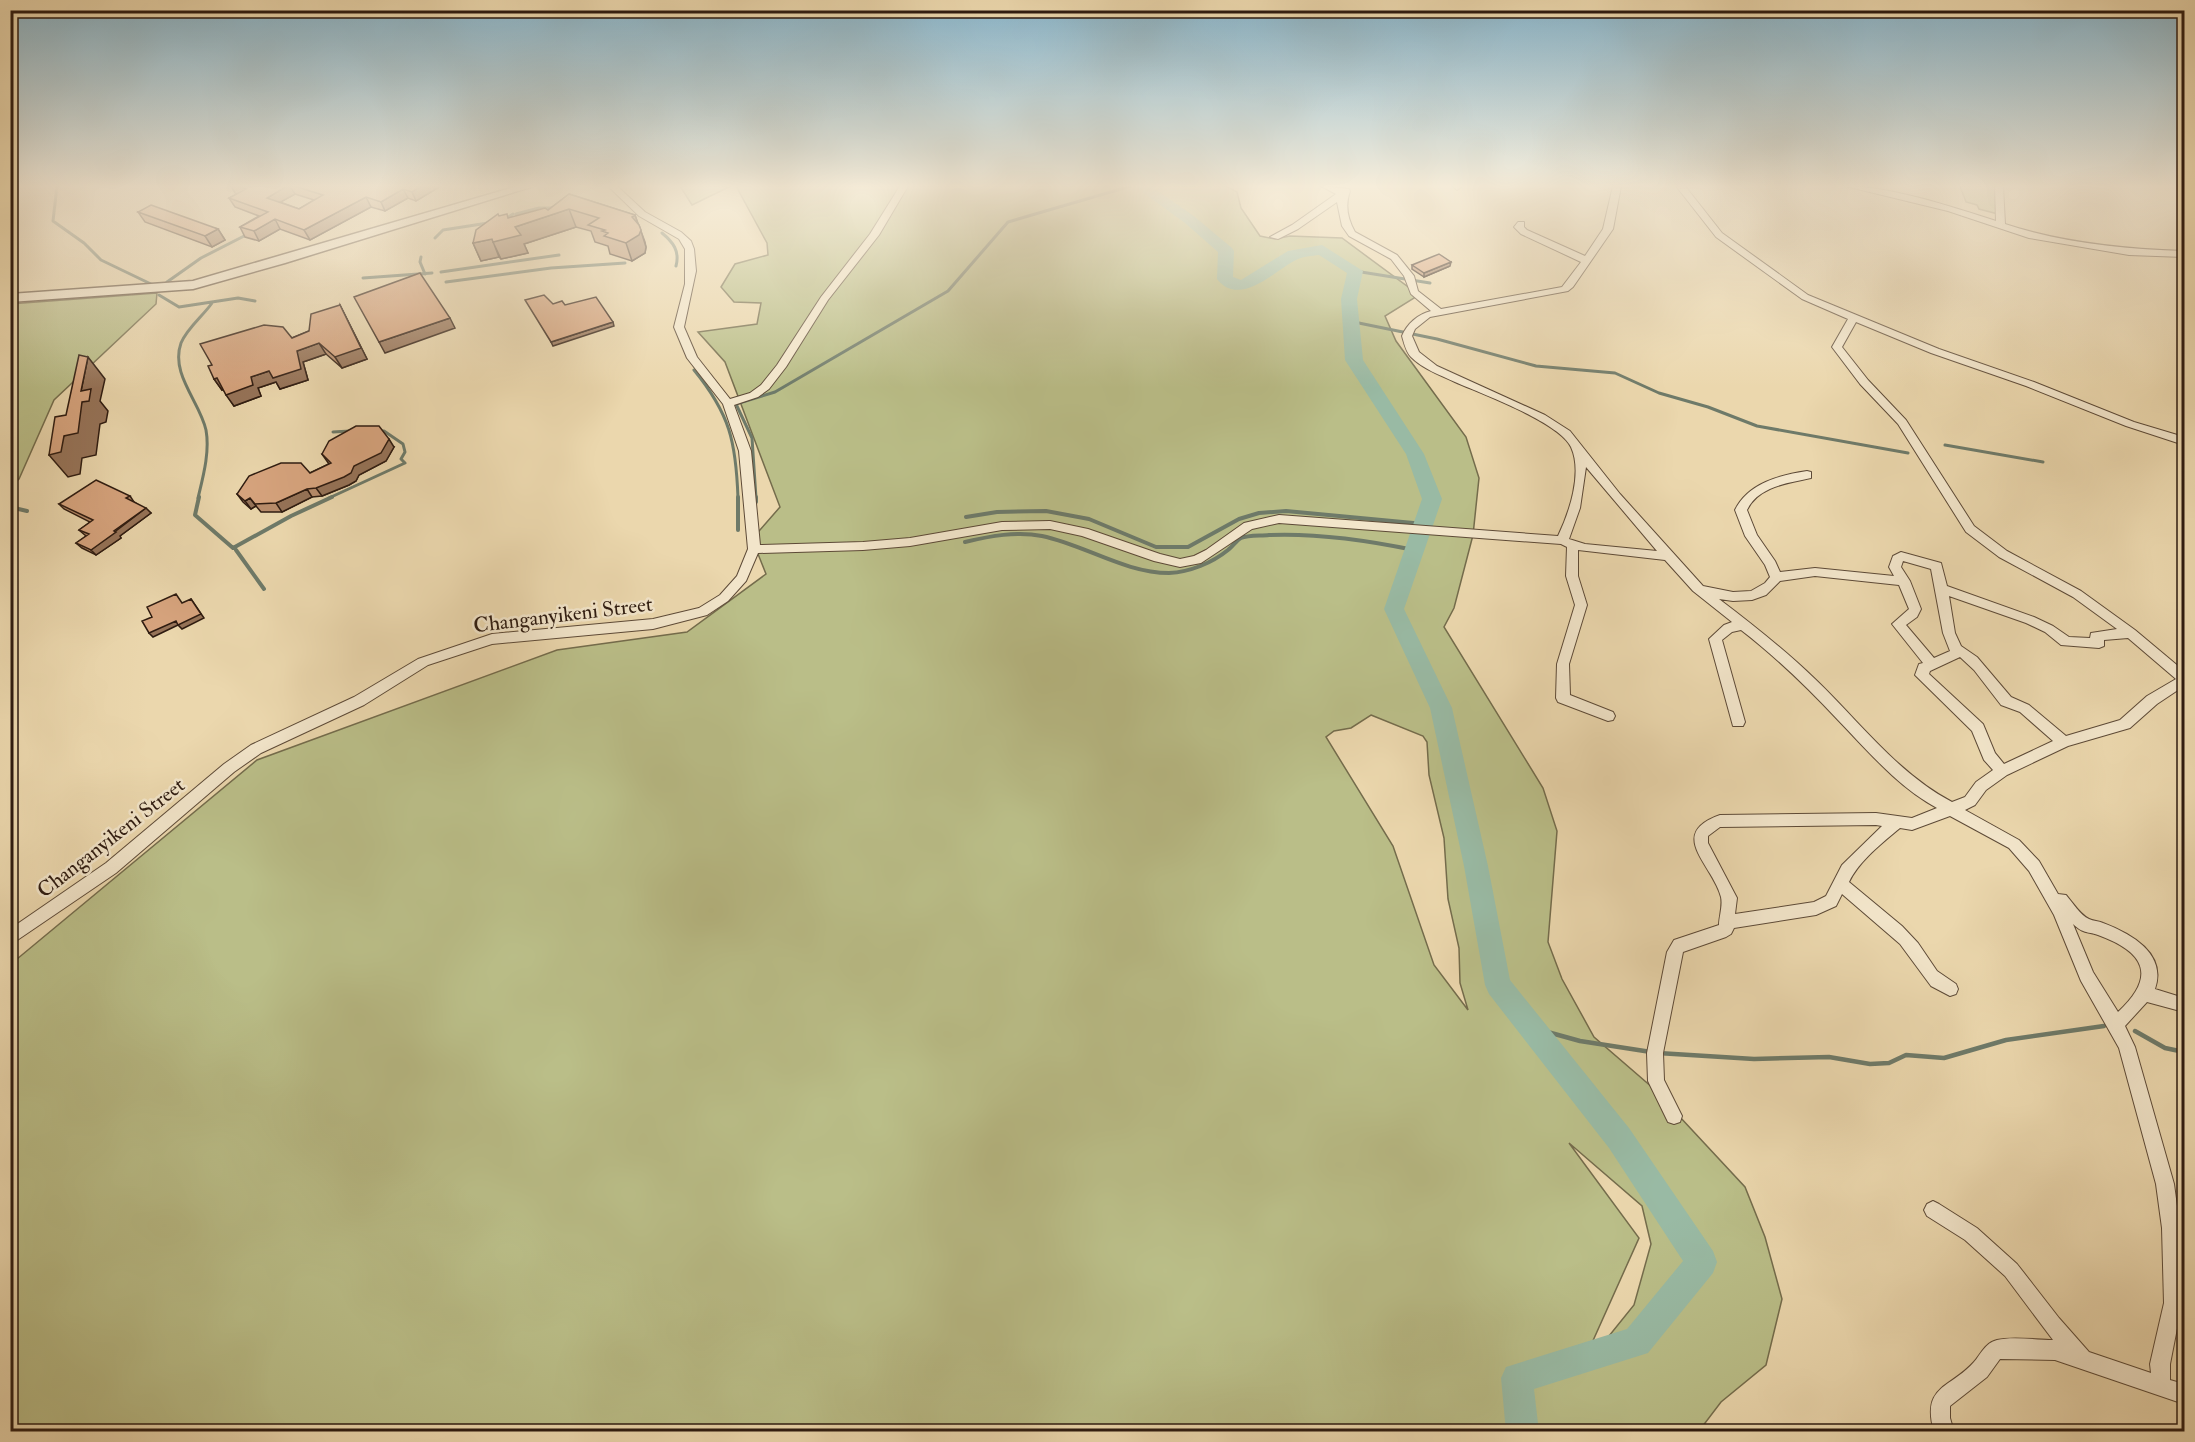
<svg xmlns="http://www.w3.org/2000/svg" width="2195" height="1442" font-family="'IM FELL Double Pica',serif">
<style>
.green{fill:#babe88;stroke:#746c4c;stroke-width:1.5;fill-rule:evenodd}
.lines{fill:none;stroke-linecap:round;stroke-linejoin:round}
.stream-far2{stroke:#6e7a69;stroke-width:3}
.stream-far1{stroke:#6e7a69;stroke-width:4}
.stream{stroke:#6e7a69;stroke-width:4.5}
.river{fill:#99baa4;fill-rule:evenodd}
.minor-casing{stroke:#5d4a37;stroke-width:2}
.tertiary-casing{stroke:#5d4a37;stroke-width:3}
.minor{fill:#f2e5ca;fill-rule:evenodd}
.tertiary{fill:#f2e5ca;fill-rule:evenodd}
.wall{fill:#b98d6c;stroke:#2e1b10;stroke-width:1.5;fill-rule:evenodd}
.shaded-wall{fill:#967358;stroke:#2e1b10;stroke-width:1.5}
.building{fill:#d7a47e;stroke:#2e1b10;stroke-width:1.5}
.labels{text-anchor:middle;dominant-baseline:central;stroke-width:5;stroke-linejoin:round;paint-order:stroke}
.street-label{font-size:21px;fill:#2e1b10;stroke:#f2e5ca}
</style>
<rect width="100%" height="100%" fill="#ebd7ad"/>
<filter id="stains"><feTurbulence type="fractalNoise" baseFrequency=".00333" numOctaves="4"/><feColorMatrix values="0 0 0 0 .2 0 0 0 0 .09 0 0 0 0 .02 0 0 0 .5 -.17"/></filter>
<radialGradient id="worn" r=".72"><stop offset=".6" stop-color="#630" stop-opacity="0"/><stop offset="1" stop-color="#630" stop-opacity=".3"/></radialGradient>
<path class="green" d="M680,186H731L692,205Z
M736,186H1226L1237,192L1241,208L1260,236L1275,239L1290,236L1342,238L1419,295L1385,316L1396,341L1466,437L1479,478L1473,535L1454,608L1444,627L1543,788L1557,831L1548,942L1562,979L1594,1037L1653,1088L1745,1187L1765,1237L1782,1299L1766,1365L1721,1402L1699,1431L11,1432V964L257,760L557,650L687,632L766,574L752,539L780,507L725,362L698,332L757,324L761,303L734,302L721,287L735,264L768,255L767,243ZM1371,715L1423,736L1427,742L1429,775L1444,838L1448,899L1459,948L1460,983L1468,1010L1434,965L1393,846L1326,737L1334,731L1351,728ZM1569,1143L1642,1206L1651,1244L1634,1305L1588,1362L1583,1363L1639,1238Z
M1960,186H1997L1998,214L1979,209L1977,205L1966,202Z
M157,293L156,304L54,400L19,479L11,486L10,304Z"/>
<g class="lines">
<path class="stream-far2" d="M57,186L53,221L84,243L101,260L153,285
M516,214L539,208H554
M504,220L513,214
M662,233C673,242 680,251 676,266
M435,238L443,230L488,223
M421,257L420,262L425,274
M1355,271L1430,283
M441,272L559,255
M363,278L432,273
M167,282L201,258L248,234
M446,282L551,268L625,263
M159,295L179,307L238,298L255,301
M1349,321L1437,339L1536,366L1615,373L1659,393L1708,407L1757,426L1908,453
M694,370C730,414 736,442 738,498
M333,432L350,431
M1945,445L2043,462
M198,498C203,477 210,452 206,430C200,402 170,374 181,343C187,328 203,316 212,303
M329,498L405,463L401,459L405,452L403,444L384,431H378
M756,498L752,438L736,404L775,392L948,291L1008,222L1131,186"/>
<path class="stream-far1" d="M199,497L195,515L233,548L291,516L332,497
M738,497V530
M756,497V502
M10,507L27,511
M966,517L997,512L1046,511L1089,519L1156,547H1188L1239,519L1259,513L1286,511L1424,524
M965,542C990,536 1017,531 1042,536C1085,545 1125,573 1169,573C1190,572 1212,563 1228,550C1232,547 1237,540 1241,538C1248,535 1261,536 1269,535C1318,533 1366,540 1414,550
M236,550L264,589"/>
<path class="stream" d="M1533,1028L1580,1041L1651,1052
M2135,1031L2165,1048L2184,1052
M1658,1053L1754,1059L1829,1057L1870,1064L1889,1063L1906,1055L1944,1058L2006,1040L2104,1026"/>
<path class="river" d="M1134,186H1151L1195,217L1232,248L1234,251L1233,277L1241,280L1288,251L1322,245L1363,271L1357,299L1363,360L1424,454L1442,499L1404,609L1452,708L1488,866L1510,980L1629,1128L1713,1251L1717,1262L1713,1273L1648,1353L1534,1389L1539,1432H1506L1501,1378L1506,1367L1627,1329L1683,1261L1609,1148L1489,994L1485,985L1464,866L1430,708L1384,609L1422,499L1406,454L1345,360L1341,299L1347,273L1319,255C1312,256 1303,256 1296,260C1274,271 1240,308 1217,279L1218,252L1185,223Z"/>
<g class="minor-casing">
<path id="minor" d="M608,186H617L645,212L681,232L691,241L694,249L696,271L684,327L697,357L730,399L750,393L761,385L777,365L821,297L870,234L900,186H908L879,235L828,300L786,367L769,389L758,397L734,405L751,451L760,545L863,542L910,538L1002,522L1050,521L1088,529L1160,554L1180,559L1194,556L1206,550L1244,523L1279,515L1558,536C1569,513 1583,473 1571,447C1559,422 1482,394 1455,382C1440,375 1423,369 1411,357C1406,352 1404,343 1402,336C1407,324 1418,314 1431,311L1411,294L1404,276L1391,259L1349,236L1342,226L1337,202L1298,229L1278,239L1270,237L1292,225L1336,194L1321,186L1349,189L1350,191C1345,205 1347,218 1355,232L1397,255L1414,276L1418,291L1441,309L1562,287L1581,262L1521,234L1514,227L1518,222H1524V227L1527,230L1585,256L1603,229L1613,186H1621L1613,229L1573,287L1568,291L1430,317L1415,329L1412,336L1419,352L1437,366L1545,415L1570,431L1620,494L1703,586L1733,592L1751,591L1765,583L1770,577L1765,565L1745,536L1735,510C1748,483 1780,475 1807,471L1811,472V478C1789,483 1758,486 1747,510L1757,535L1775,561L1780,572L1815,568L1894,576L1889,567L1893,556L1901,552L1941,563L1947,586L2034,617L2053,626L2069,637L2090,638L2091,633L2117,629L2073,597L1999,557L1966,532L1898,424L1860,384L1832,347L1848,319L1802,299L1716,237L1676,186H1685L1722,233L1808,295L1939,349L2034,382L2134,422L2184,437V445L2126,426L2026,386L1931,353L1856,322L1842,347L1868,380L1906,420L1974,526L2007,551L2081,591L2135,630L2184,671V686L2157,704L2130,728L2068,746L2007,775L1986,790L1975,805L1965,810L2019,840L2039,861L2058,894L2066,895C2073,903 2080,915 2089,919C2093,921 2099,921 2103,923C2132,934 2167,954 2155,989L2184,998V1012L2147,1002L2125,1026L2135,1047L2174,1184L2180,1228L2182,1303L2170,1364V1380L2184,1384V1404L2055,1360L2000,1359L1987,1377L1950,1406V1418L1954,1432H1934C1921,1385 1950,1389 1974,1362C1981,1354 1985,1343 1997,1340C2012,1336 2037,1340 2053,1340L2005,1276L1965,1240L1927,1216L1924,1210L1927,1204L1933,1201L1939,1204L1977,1228L2017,1264L2059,1318L2089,1352L2151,1373L2150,1364L2164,1303L2162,1228L2156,1184L2119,1048L2081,981L2054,915L2029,871L2009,848L1950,816L1912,830L1900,828C1882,843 1859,861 1849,882L1902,926L1918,943L1937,971L1956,984L1958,989L1956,994L1950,996L1931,986L1900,944L1842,894L1836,906L1816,915L1734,928L1731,934L1726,937L1683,952L1663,1053L1664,1080L1682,1116L1680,1122L1674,1124L1668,1122L1648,1081L1647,1053L1667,952L1674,940L1719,925C1719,917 1723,906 1721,897C1713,865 1666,834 1720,815L1876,813L1912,818L1937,808C1898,787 1869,752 1838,720C1808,688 1776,657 1741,630L1732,632L1722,640L1745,722L1743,726H1733L1709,639L1724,625L1732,622L1693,591L1665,560L1578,550V576L1587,605L1569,664L1570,695L1613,712L1615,716L1613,720L1608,721L1558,702L1556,698L1557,664L1575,605L1566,576L1567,547L1561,544L1279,523L1252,529L1201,563L1180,567L1154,561L1082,536L1050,529L1002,530L910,546L863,550L758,553L746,581L728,601L707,615L653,629L492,644L428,665L364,705L261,753L234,772L116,873L10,945V929L106,863L224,764L251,745L354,697L418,659L492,634L653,619L699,608L720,595L737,576L748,549L739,451L723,404L687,358L674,327L685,284V249L679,239L639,216ZM1586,467L1657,551L1585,544L1569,539L1580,508ZM1903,561L1931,569L1943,633L1950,651L1934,658L1906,625L1917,617L1921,609L1910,581L1901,567ZM1815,576L1899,585L1909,609L1892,624L1923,663L1919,664L1915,675L1972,731L1984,760L1993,770L1976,782L1965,797L1952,802C1897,773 1859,721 1815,679C1785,650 1752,624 1719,599L1733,601L1752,600L1766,595L1780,581ZM1949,596L2026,623L2045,632L2061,645L2099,648L2104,646V640L2128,638L2176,679L2147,696L2120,720L2066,736L2029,705L2011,697L1977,657L1961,646L1955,633ZM1960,657L1974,670L2001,705L2020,712L2053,741L2004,764L1995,753L1983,724L1929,674L1930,671ZM1876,825L1882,826L1842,865L1826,896L1814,902L1735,914L1737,898L1708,843V836L1720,827ZM2073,924C2084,934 2086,931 2098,935C2145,952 2157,976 2118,1012L2093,972Z
M1453,186H1461V187L1457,190Z
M1845,186C1889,186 1953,207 1996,221L1995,186H2003L2005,224C2063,243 2124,249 2184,251V257L2129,255L2029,238L1948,211Z"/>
</g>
<g class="tertiary-casing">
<path id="tertiary" d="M518,186H534L285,263L193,289L10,302V294L193,281Z"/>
</g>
<use href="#minor" class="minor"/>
<use href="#tertiary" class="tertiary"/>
</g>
<path class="wall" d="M231,186H441L416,201L408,198L385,211L371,207L310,240L280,229L259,241L245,237L240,227L259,216L235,207L229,198L237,194L235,193ZM295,194L314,200L299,209L280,202Z
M569,194L635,215L645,242L646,247L645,253L632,261L610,254L608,246L595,242L591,231L576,227L524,244L528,253L501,259L499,257L481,261L473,243L499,216L508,218L548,210Z
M138,212L218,229L225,240L212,247L145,222Z
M1412,265L1450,266L1424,277L1412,269Z
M340,305L367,359L342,368L326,354L303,362L308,380L280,389L276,382L258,388L261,396L234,406L223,389L222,390L214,379L292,338L309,331Z
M394,447L386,461L359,475L356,481L349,485L322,496L312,497L282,512H261L256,506L251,509L243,502L237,494L310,473L329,464L322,454Z
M130,496L134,502L151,513L120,536L121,538L96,555L82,548L76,543L86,536L79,530L90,522L64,509L59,504Z"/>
<path class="shaded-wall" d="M287,186H290L295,194L272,207L267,198Z
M421,186H441L416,201L412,192Z
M403,189L408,198L385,211L381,202Z
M366,197L371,207L310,240L304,230Z
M569,209L576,227L524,244L528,253L501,259L493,242L515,227Z
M635,215L640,231L639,225L646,247L645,253L632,261L626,243L632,217Z
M275,219L280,229L259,241L254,231Z
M218,229L225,240L212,247L205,236Z
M492,239L499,257L481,261L473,243Z
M1451,262L1450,266L1424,277V273Z
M340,305L367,359L342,368L335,357Z
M450,318L455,328L385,353L379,342Z
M613,322L614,326L553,346L551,342Z
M319,343L326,354L303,362L308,380L280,389L276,382L258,388L261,396L234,406L226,395L251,377L269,371L297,351Z
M88,357L105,379L100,401L108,411L106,422L100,424L96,455L82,458L80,474L68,477L49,455L64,436L82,402L81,391Z
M217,378L225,389L222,390L214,379Z
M389,439L394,447L386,461L359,475L356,481L349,485L322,496L316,488L354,466Z
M307,489L312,497L282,512L276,503Z
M250,498L256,506L251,509L245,501Z
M146,508L151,513L120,536L121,538L96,555L91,550Z
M191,599L204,618L182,629L178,625L153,637L149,633Z"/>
<path class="building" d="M237,186H287L267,198L299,209L323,195L294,186H421L412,192L403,189L381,202L366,197L304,230L275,219L254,231L240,227L268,212L229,198L246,189Z
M569,194L635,215L632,217L639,225L641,230L639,235L626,243L604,236L608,233L602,231L605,230L588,225L599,218L569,209L515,227L521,235L493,242L492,239L473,243L476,230L498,214L499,216L507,214L508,218L545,208L548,210Z
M151,205L218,229L205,236L138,212Z
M1439,254L1451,262L1424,273L1412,265Z
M420,273L450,318L379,342L354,297Z
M544,295L553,304L562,301L565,305L596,297L613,322L551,342L525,300Z
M340,305L361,348L335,357L319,343L297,351L301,369L273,378L269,371L251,377L253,385L226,395L217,378L214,379L208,366L212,365L200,344L264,325L283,327L292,338L309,331L311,314Z
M79,355L88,357L81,391L91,389L89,401L82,402L78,433L64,436L61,452L49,455L55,417L66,415Z
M356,426H379L389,439L381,453L354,466L351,473L344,477L316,488L307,489L276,503L255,504L250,498L245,501L237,494L249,476L281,463H301L310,473L331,463L322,454L329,441Z
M96,480L130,496L126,498L146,508L114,531L116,532L91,550L76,543L89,534L79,530L93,520L59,504Z
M176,594L182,603L191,599L201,614L178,625L176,621L149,633L142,621L152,617L147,607Z"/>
<linearGradient id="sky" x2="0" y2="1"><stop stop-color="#88b6cd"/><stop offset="0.48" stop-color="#f6edda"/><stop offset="1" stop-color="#f6edda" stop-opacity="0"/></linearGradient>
<rect width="2195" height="388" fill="url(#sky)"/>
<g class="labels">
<g class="street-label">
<text transform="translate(563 615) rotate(-7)">Changanyikeni Street</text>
<text transform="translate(111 838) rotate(-38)">Changanyikeni Street</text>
</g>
</g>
<rect width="2195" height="1442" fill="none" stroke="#ebd7ad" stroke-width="36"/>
<rect x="12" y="12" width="2171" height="1418" fill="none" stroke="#2e1b10" stroke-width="3"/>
<rect x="18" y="18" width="2159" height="1406" fill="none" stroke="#2e1b10" stroke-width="1.5"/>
<rect width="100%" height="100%" filter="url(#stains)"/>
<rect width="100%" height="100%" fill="url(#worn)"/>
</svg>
